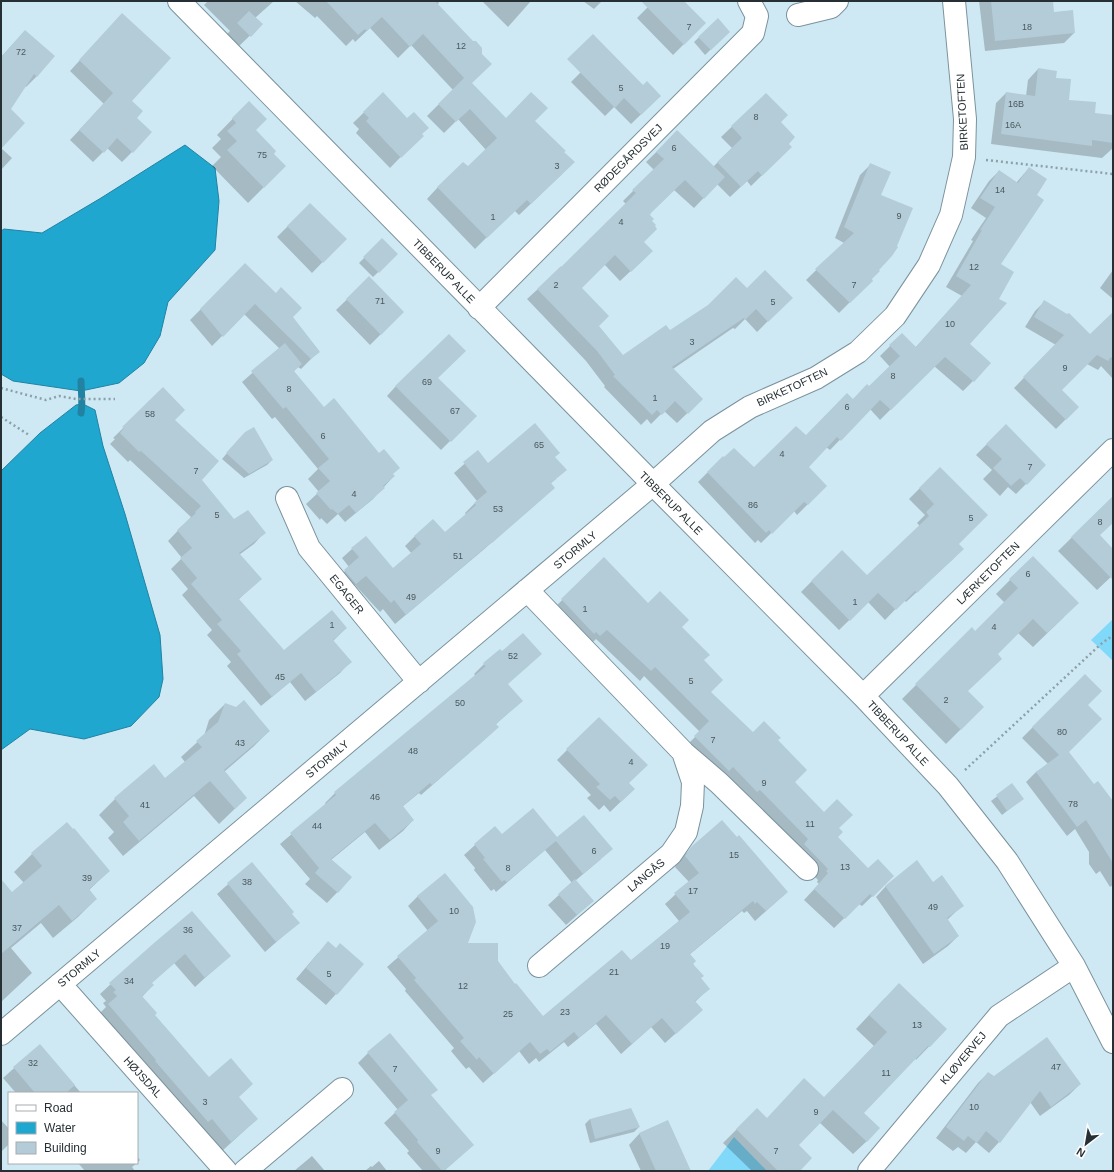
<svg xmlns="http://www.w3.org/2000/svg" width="1114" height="1172" font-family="Helvetica,sans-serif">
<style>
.green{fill:#81d9fa}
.water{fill:#1fa7d0;stroke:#2183a1}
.shadow{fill:#0003}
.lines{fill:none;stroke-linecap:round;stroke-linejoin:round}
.stream{stroke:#2183a1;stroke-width:7}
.building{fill:#b3ccd7}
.minor-casing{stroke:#7a929c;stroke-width:24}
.path{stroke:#8ca0a8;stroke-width:2.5;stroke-dasharray:2 3;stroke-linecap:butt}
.minor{stroke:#fff;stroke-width:22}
.labels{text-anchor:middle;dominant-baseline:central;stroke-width:3.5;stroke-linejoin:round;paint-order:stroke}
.number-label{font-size:9px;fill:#49575d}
.street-label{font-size:11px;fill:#263034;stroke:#fff}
</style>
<rect width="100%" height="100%" fill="#cfe9f4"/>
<path class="green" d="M1113,619V661L1091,640Z
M734,1137L767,1171H708Z"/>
<path class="water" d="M185,145L215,168L219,201L215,250L168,302L160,336L144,363L119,383L81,391L13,381L1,374V231L4,229L42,233L101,198Z
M83,404L95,410L103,446L125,514L160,635L163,679L159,697L131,726L84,739L30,729L1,750V471L40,433L76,405Z"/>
<path class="shadow" d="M208,1H274L255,18L262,24L238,47L226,35L230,31L204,5Z
M295,1H437L439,3L437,5L471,83L506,119L534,121L563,152L562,174L519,215L514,210L475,249L427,199L438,187L468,167L486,150L458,119L444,133L427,116L453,90L411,45L398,58L370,28L355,42L353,39L346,46L317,16L315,18Z
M482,1H531L508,27Z
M583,1H602L594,9Z
M654,1H683L705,23L673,55L637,18Z
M979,1H1052L1053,13L1074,33L1064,43L985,51Z
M718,19L729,32L705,55L694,42Z
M112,25L135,118L132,152L122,162L107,148L93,162L70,140L104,104L70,71Z
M25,31L37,76L26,87L25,86L9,109L1,148V57Z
M605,48L643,86L660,96L631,124L614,107L605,116L571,82Z
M1038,69L1055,79L1068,101L1094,114L1113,116V148L1102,158L991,144L996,103L1006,93L1026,96L1028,80Z
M383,94L422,135L390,168L356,133L359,129L353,123Z
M766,94L779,122L787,144L791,147L751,186L747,181L730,197L717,184L694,208L674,190L650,213L643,242L652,251L620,281L604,264L580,288L598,326L623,356L747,290L791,298L757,332L745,319L735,329L733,328L673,369L702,399L677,423L664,411L651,424L647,419L641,425L604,387L605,386L586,361L527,299L561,268L626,204L623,201L654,170L646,162L677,132L713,167L732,148L721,137Z
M249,102L254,130L272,154L285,166L248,203L212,166L221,157L212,148L221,139L217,135Z
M1,148L12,158L1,170Z
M870,165L880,196L870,280L861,291L839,313L806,280L844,243L835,238L860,175Z
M1029,168L1035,196L999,264L968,344L973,381L963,391L934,366L880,420L870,409L830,450L826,447L807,467L826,486L797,515L794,511L761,543L758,540L755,543L698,482L723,457L754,468L806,436L869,388L890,367L880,356L902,334L915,348L962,296L946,287L973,241L971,240L986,218L971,208L989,181L999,171L1016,183Z
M310,204L345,239L312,273L277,237Z
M382,240L397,254L373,277L359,263Z
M245,265L292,317L319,351L301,369L298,367L293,372L324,408L394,476L373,499L345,522L338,514L327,524L321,518L320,520L306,504L319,492L308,479L318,469L275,417L272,419L242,382L280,349L244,314L212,346L190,320Z
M1113,270V299L1100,288Z
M369,278L403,312L370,345L336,310Z
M1044,302L1067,316L1090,335L1113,317V379L1101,366L1098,370L1087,364L1061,390L1078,407L1056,429L1014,388L1056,345L1025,327L1035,311Z
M437,378L475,416L441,450L387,396L396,386Z
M163,389L174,420L200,480L234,521L264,533L254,544L239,555L260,579L238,600L284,651L346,628L333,641L350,662L340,673L305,701L290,682L261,706L227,666L231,662L207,635L212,630L182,595L188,589L171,569L182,558L168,541L191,517L130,460L128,462L110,444L115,439L113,438Z
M1006,425L1045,465L1016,494L1008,487L1000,496L983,479L992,470L976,455Z
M240,438L272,460L267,465L244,478L222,459Z
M478,452L488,464L554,457L556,479L550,484L544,497L482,551L395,624L383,609L380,612L355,585L346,593L335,581L349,567L342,558L352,549L393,570L412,554L405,546L415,536L445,534L466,515L465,513L477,501L454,473Z
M940,468L958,544L953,559L906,602L904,600L885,620L868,602L839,630L801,592L842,551L867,577L920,526L917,523L925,515L909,499Z
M1113,497V522L1098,536L1113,551V575L1097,590L1058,551Z
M1033,557L1064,617L1033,647L1018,633L996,654L967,691L983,707L946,744L902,699L972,629L975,632L1005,603L996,594Z
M604,559L648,604L681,627L703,660L710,692L753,734L777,740L793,782L838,828L837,838L868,870L893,876L862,906L859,904L834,928L804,900L819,884L817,882L818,880L794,855L685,747L700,732L644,676L640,681L596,639L589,646L552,610Z
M484,664L507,685L521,701L495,725L468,754L421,795L419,793L402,807L413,820L403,831L379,850L365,832L331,860L351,878L327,903L305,884L310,879L280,844L326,805L325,803L335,793L476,676L474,674Z
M1085,675L1086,705L1068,752L1094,786L1113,803V885L1110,887L1100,871L1096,874L1089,864V852L1075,829L1067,836L1026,782L1036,772L1048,764L1022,738Z
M225,704L269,731L253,747L224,772L246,798L219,824L194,796L123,856L108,838L114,832L99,815L115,799L153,766L165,779L185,762L181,757L204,736L209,720Z
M599,718L628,783L634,789L610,812L604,805L599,810L587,798L591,795L557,760Z
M1012,785L1022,799L1002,815L991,801Z
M495,827L502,836L557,838L601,859L575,881L593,901L566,925L548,905L572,883L545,850L496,892L494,889L491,891L474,870L475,868L464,855Z
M691,848L787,892L755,921L747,911L744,913L742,911L689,955L700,979L708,989L695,1002L702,1010L665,1043L651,1027L621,1054L596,1024L568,1047L564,1042L539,1062L536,1058L529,1064L519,1051L483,1083L469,1067L466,1069L451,1051L454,1048L405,991L406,989L387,967L428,931L408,906L418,896L466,944L497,961L515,986L543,1017L630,962L679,921L665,904L689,882L675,867L681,859Z
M32,854L109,871L89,890L96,899L78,917L53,938L41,923L11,948L32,973L1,1002V885L12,893L24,883L14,872Z
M252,863L298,923L265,952L217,894Z
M933,883L962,906L947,920L958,936L948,946L923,964L876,897L886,886Z
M155,943L229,956L195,987L174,963L151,983L153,985L142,997L154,1015L209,1078L238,1098L257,1119L221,1152L98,1015L106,1007L103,1003L106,1001L100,994Z
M318,953L336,994L326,1005L296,979Z
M885,998L945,1030L916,1060L915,1058L863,1113L867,1141L853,1154L819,1122L798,1145V1171H752L723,1143L757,1109L767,1119L824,1099L874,1046L856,1029Z
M40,1045L81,1093H16L3,1078Z
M368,1053L430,1095L473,1145L444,1171H423L407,1153L409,1151L384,1123L398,1110L358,1063Z
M988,1073L994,1077L1080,1084L1069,1095L1040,1116L1030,1102L999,1142L989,1153L976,1142L966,1153L958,1147L953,1151L936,1138L978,1083Z
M590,1119L639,1127L634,1132L590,1143L585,1124Z
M1,1120L9,1129V1144L1,1152Z
M667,1121L690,1171H641L629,1145L639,1134Z
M137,1156L140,1160L137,1163Z
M312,1156L325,1171H294Z
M379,1161L387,1171H365L371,1166L372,1167Z
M78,1163H137L132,1167L135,1171H85Z"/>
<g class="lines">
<path class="stream" d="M81,413C83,402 81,392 81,381"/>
</g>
<path class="building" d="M326,1H435L473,41H476L482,48V54L492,64L472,83L506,118L531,92L548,108L535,121L566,151L564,152L575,162L531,204L527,200L487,238L437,187L463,162L468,166L497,138L470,109L456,122L438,104L464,78L423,34L410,47L382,17L367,31L365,29L358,35Z
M641,1H684L706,23L684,45Z
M991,1H1053L1054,12L1073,10L1075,33L995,41Z
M249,11L263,24L251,37L237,23Z
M122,13L171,58L132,101L143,111L137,118L152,132L133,153L117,138L104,153L79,130L113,93L79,60Z
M718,18L730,32L711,50L698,37Z
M25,30L55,56L37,77L34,74L11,109L25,123L1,149V57Z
M593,34L643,85L647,81L661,96L641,115L624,98L615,108L567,59Z
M1038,68L1057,71L1056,78L1071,79L1069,100L1096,102L1095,113L1113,115V143L1092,140V146L1001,134L1006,92L1035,96Z
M383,92L407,118L414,112L429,128L422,134L424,136L401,158L366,121L369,118L363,112Z
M766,93L788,115L781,122L795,137L789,144L792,147L762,176L758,171L741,187L717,162L742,138L731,126Z
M249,101L267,119L256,130L276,151L274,154L286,166L264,188L227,150L237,141L227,131L236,123L232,118Z
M677,130L725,177L704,199L685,180L651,213L650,215L654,219L652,221L656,225L655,226L657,229L644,242L653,251L631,272L615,255L582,288L609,316L599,326L623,355L666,325L670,330L708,305L736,277L747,288L765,270L793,298L768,322L756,309L745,320L744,318L672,367L703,399L688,414L675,401L662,415L657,410L652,415L613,376L615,375L597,351L537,289L561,266V267L636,193L632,190L664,159L656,152Z
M870,163L891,172L881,195L913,208L897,246L898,247L892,256L879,270L880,271L872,279L873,281L850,303L815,269L854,233L844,227Z
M1029,167L1047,179L1037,195L1044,200L1001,264L1014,272L999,299L1007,303L970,344L991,363L974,382L945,357L891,410L880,400L841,441L837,437L809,467L827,486L808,505L804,502L772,534L769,530L766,533L707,472L723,456L724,457L734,448L754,467L796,426L806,435L847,393L853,399L867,384L869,386L900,356L889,345L902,333L916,347L971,285L956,276L982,230H980L995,207L980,198L999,170L1018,183Z
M310,203L347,239L323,263L287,226Z
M382,238L398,254L379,273L363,257Z
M245,263L276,293L281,287L302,308L293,317L320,352L311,359L255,304L223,337L200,309Z
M369,276L404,312L381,335L346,299Z
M1044,300L1067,314L1069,313L1090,334L1113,312V359L1111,357L1108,361L1097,355L1062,390L1079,407L1066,420L1023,377L1064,335L1034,317Z
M449,334L466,351L438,378L477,416L451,442L395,386Z
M285,343L302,364L294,371L324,407L334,398L379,453L384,449L400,468L393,474L395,476L383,486L385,488L356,513L349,505L338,514L332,509L331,510L316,493L330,481L318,468L329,459L286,407L283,409L251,371Z
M163,387L185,410L175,420L219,461L202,480L234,519L248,510L266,533L239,553L262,579L239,599L284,650L332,610L347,628L333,640L352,662L316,692L301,673L272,697L237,654L241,651L217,624L222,620L191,584L197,578L180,558L192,548L177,530L196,513L195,512L201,506L141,451L139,452L120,433L124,428L122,427Z
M535,423L560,453L555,457L567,470L551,483L555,488L492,543V542L406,615L394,600L391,603L366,576L356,584L344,570L359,557L351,548L366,536L393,568L421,544L414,536L433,519L445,532L476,505L474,503L487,492L463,462L478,450L488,463Z
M1006,424L1046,465L1027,485L1020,478L1011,486L993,468L1002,459L986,444Z
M254,427L273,460L249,474L226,453L245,432Z
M940,467L988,515L959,544L964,549L917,593L915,591L896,610L878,593L850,621L811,581L842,550L867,575L929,516L926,512L934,504L919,488Z
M1113,496V523L1100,535L1113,549V580L1071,537Z
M1033,556L1079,603L1047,633L1033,619L998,654L1002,659L968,691L984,707L961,730L915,684L972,627L975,631L1018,588L1009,579Z
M604,557L648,603L660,591L689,620L682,627L710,655L704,660L723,680L711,692L753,732L764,721L781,738L778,740L807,770L795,782L824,812L837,799L853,815L839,828L843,832L838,837L868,868L878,859L894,876L873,897L870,894L845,919L814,889L828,873L826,871L828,869L804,844L808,839L760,790L757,792L733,767L729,771L694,736L709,721L655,667L651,671L607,630L600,636L596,632L594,634L561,599Z
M523,633L542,654L508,684L523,701L496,724L499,727L480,744L432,785L430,783L403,806L414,820L390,840L375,823L331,859L352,877L338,893L315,873L319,868L290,833L336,795L334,792L486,666L483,663L500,649L502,651Z
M1085,674L1102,691L1088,705L1102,719L1069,752L1094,784L1098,781L1113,801V863L1086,820L1077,827L1036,772L1059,755L1032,727Z
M244,700L270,731L224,770L247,798L235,809L210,781L139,841L123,822L129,816L114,798L154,764L165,778L202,747L196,741L218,722L225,703L236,707Z
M599,717L648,765L629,783L635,789L621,802L615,796L610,800L596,787L600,784L566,749Z
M1012,783L1024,799L1007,811L996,795Z
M533,808L557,837L584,815L613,849L583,874L556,841L507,882L504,880L502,882L483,859L485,858L474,844L495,826L502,834Z
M722,820L737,837L739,835L788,892L766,911L757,902L755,904L753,901L690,954L696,961L693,964L704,976L701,978L710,989L695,1001L703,1010L676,1034L662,1018L632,1044L606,1015L579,1038L574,1032L550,1052L547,1049L540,1054L530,1042L494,1074L479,1057L477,1060L460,1041L464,1038L414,980L416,978L397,956L438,921L417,896L445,873L473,907L476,922L468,943H498V961L515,984L516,983L543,1016L622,950L631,960L690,912L674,893L699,873L685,856L691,847Z
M67,822L73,829L74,828L110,871L89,889L97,899L72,921L59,905L1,954V879L12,892L42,866L31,853Z
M917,860L933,882L942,875L964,906L947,918L959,936L934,954L885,886Z
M252,862L294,912L292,914L300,923L276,942L227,883Z
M575,879L594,901L577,915L558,894Z
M192,911L231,956L205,978L185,954L152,983L154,985L142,996L157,1013L155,1015L209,1077L231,1058L253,1084L239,1097L258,1119L231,1142L212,1119L208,1122L155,1061L156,1060L108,1004L117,996L113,992L116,990L109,983L154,943Z
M328,941L336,948L340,943L364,964L337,995L306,968Z
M899,983L947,1029L930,1047L928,1046L864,1113L880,1128L867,1142L833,1110L799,1145L812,1158L800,1171H778L736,1129L757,1108L767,1118L804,1078L824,1097L887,1032L869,1015Z
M390,1033L438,1090L431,1095L474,1145L444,1171H442L417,1142L418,1140L394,1112L408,1100L367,1052Z
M1047,1037L1081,1084L1051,1107L1040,1091L1000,1143L986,1131L977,1143L968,1136L964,1141L946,1127L988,1072L994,1076Z
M40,1044L75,1085L66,1093H35L13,1067Z
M631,1108L640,1127L595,1139L590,1119Z
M668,1120L691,1171H656L639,1133Z"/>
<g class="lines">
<g class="minor-casing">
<path id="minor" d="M179,1L653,484L863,696L948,786L1007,861L1074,966L1113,1042
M798,15L831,7L837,1
M479,308L753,33L757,16L749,1
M287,498L309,548L419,682
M527,590L683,752L693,782L692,806L686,832L671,854L539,966
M863,696L1113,450
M684,753L719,783L807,869
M60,984L226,1171
M1,1034L653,484L712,431L750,407L816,378L858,352L895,316L929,265L951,215L964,157L965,119L954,1
M245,1171L342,1089
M869,1171L999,1016L1074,966"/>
</g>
<path class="path" d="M986,160L1113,174
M1,388L46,400L59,396L76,399H115
M1,417L29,435
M965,770L1101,644L1109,638H1113"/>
<use href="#minor" class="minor"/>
</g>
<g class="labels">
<g class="number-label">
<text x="689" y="27">7</text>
<text x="1027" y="27">18</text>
<text x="461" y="46">12</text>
<text x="21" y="52">72</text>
<text x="621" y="88">5</text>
<text x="1016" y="104">16B</text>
<text x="756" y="117">8</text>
<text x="1013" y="125">16A</text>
<text x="674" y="148">6</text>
<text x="262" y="155">75</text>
<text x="557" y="166">3</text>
<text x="1000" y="190">14</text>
<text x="899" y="216">9</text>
<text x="493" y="217">1</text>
<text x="621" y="222">4</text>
<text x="974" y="267">12</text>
<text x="556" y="285">2</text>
<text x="854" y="285">7</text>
<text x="380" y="301">71</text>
<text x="773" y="302">5</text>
<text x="950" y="324">10</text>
<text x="692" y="342">3</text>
<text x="1065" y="368">9</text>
<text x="893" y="376">8</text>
<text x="427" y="382">69</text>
<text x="289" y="389">8</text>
<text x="655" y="398">1</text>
<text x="847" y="407">6</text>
<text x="455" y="411">67</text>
<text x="150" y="414">58</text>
<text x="323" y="436">6</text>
<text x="539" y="445">65</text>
<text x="782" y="454">4</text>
<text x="1030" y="467">7</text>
<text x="196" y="471">7</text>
<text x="354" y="494">4</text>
<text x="753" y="505">86</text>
<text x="498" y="509">53</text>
<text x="217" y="515">5</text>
<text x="971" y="518">5</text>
<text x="1100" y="522">8</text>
<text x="458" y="556">51</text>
<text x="1028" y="574">6</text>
<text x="411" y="597">49</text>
<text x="855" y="602">1</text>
<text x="585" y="609">1</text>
<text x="332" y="625">1</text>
<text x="994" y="627">4</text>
<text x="513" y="656">52</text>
<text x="280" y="677">45</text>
<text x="691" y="681">5</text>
<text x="946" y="700">2</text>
<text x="460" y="703">50</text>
<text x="1062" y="732">80</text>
<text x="713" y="740">7</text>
<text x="240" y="743">43</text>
<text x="413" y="751">48</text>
<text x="631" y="762">4</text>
<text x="764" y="783">9</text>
<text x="375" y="797">46</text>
<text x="1073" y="804">78</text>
<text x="145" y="805">41</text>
<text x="810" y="824">11</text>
<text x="317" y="826">44</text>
<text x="594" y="851">6</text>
<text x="734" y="855">15</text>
<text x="845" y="867">13</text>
<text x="508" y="868">8</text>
<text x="87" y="878">39</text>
<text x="247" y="882">38</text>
<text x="693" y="891">17</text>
<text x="933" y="907">49</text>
<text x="454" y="911">10</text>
<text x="17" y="928">37</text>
<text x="188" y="930">36</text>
<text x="665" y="946">19</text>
<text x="614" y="972">21</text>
<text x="329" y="974">5</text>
<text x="129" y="981">34</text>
<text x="463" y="986">12</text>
<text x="565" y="1012">23</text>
<text x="508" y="1014">25</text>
<text x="917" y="1025">13</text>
<text x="33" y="1063">32</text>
<text x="1056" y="1067">47</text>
<text x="395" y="1069">7</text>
<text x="886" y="1073">11</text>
<text x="205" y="1102">3</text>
<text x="974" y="1107">10</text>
<text x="816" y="1112">9</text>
<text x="438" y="1151">9</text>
<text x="776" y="1151">7</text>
</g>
<g class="street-label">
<text transform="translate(962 112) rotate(-93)">BIRKETOFTEN</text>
<text transform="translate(628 158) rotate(-45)">RØDEGÅRDSVEJ</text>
<text transform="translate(444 271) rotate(46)">TIBBERUP ALLE</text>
<text transform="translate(792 387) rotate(-25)">BIRKETOFTEN</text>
<text transform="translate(671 503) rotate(45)">TIBBERUP ALLE</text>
<text transform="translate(575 550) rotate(-40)">STORMLY</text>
<text transform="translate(988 573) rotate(-45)">LÆRKETOFTEN</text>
<text transform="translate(347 594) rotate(51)">EGAGER</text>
<text transform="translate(898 733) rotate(47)">TIBBERUP ALLE</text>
<text transform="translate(327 759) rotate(-40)">STORMLY</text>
<text transform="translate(646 875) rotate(-40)">LANGÅS</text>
<text transform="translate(79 968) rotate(-40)">STORMLY</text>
<text transform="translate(963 1058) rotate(-50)">KLØVERVEJ</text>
<text transform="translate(143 1077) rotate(48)">HØJSDAL</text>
</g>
</g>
<rect width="1114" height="1172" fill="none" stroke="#263034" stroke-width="4"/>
<rect x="8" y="1092" width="130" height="72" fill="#ffffff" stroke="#a8acae"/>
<rect x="16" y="1105" width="20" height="6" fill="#ffffff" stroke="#a8acae"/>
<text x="44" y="1112" font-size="12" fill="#263034">Road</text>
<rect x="16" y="1122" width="20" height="12" fill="#1fa7d0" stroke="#a8acae"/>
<text x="44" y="1132" font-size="12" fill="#263034">Water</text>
<rect x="16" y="1142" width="20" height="12" fill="#b3ccd7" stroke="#a8acae"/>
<text x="44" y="1152" font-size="12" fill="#263034">Building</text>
<g transform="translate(1086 1144) rotate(211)" stroke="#ffffff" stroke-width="3" paint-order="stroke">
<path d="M0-3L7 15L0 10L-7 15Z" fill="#263034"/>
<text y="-6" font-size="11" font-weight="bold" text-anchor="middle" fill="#263034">N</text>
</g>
</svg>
